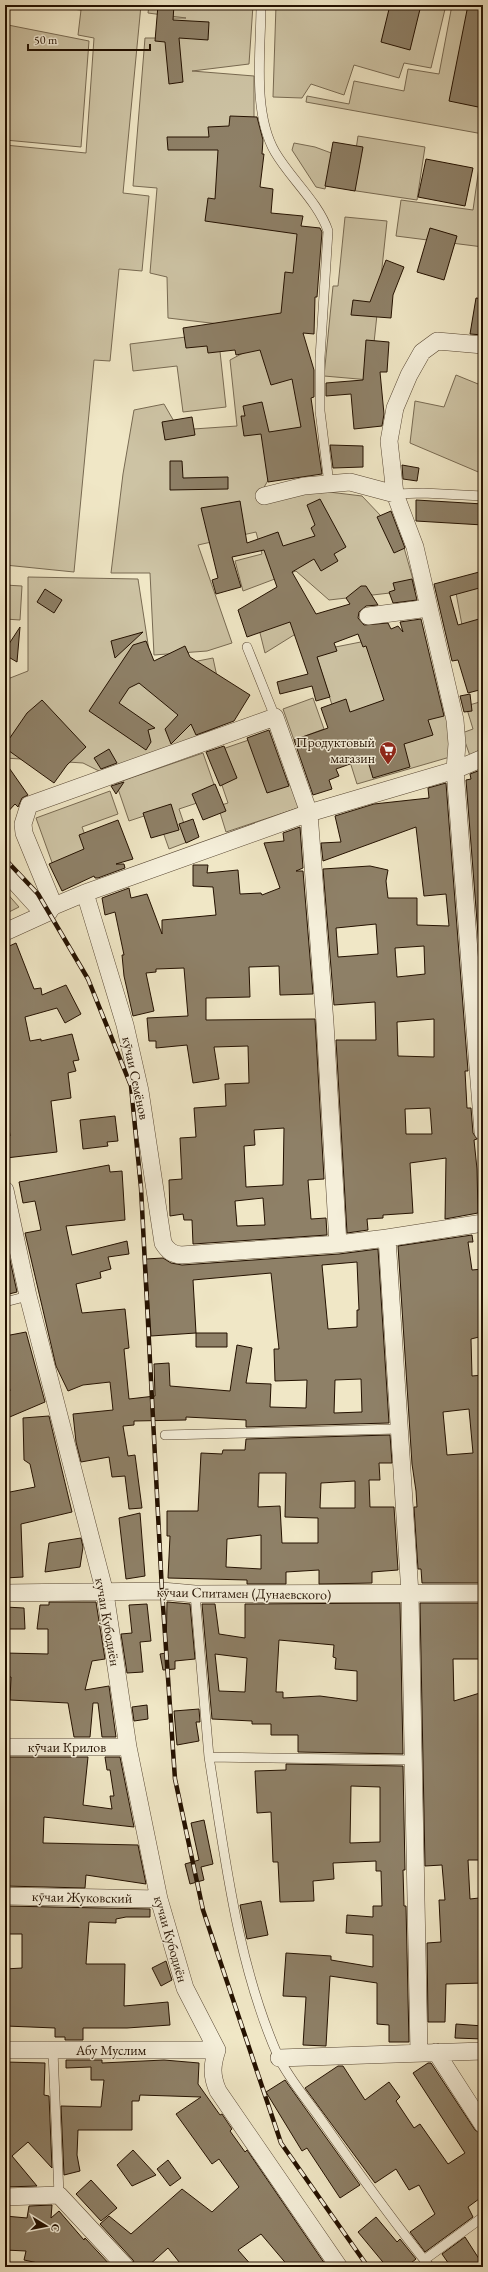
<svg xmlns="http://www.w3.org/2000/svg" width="488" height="2272" font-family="'EB Garamond',serif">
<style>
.green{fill:#cdc3a4;stroke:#786a52}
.building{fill:#8e8067;stroke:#241100;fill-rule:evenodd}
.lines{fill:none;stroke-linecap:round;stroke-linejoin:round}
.service-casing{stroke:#574632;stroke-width:10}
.minor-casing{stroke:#574632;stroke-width:18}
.service{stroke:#f5efda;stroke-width:9}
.minor{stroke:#f5efda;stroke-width:17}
.rail-casing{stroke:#241100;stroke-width:4.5}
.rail{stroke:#f5efda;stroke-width:3;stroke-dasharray:9;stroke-linecap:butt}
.labels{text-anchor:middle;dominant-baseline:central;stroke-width:3;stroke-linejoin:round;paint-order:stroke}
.poi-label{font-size:14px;fill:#241100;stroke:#f5efda;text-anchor:end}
.street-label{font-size:14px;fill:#241100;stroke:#f5efda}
</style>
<rect width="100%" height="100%" fill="#f0e7c6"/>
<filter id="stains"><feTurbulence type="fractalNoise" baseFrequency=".005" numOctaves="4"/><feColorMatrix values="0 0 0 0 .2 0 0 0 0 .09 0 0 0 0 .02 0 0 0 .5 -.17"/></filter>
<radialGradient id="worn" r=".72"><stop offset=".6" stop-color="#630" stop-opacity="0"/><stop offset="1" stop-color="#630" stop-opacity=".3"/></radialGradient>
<path class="green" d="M35,5H141L123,193L149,196L142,271L119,269L110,361L94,360L74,572L5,565V145L86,153L94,38L78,35L81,10Z
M149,5H253L249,64L192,71L254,76V121L229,216L310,233L305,330H270L168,318L167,277L150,273L157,188L133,186L145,38H172L170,18H186L148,13Z
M276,5H446L431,68L404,63L399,78L354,65L344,95L311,84L302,98L273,97Z
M452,5H483V134L306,102L307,96L349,104L354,81L404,91L408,69L439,74Z
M8,25L89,41L81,147L5,140V44Z
M358,136L425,147L417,200L350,190Z
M294,143L315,147L334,154L325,189L316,187L292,150Z
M481,153H483V247L396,236L401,200L473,210Z
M345,217L387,221L370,380L324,376L333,286H338Z
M218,333L226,407L183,412L177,366L133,371L130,344Z
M260,344L295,359L309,455L280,460L263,489L329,492L362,496L401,537L416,590L329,600L296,571L243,591L235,561L262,554L256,532L198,545L232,643L207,651L154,655L150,573H111L123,474L134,410L164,404L179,430L237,426L230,360Z
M456,375L483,386V474L410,443L415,401L444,407Z
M28,577L138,579L152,670L213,658L227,723L107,775L83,763L5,758V680L28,671Z
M483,577V677L472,679L454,582Z
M5,585L22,586L20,620L5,619Z
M279,592L310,625L265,653L256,617Z
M371,640L420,698L449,705L450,757L357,784L315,651Z
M313,698L324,729L294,740L283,709Z
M483,701V752L470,756L462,733L473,729L466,706Z
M269,733L286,782L292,780L301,807L226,832L218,806L228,803L211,753Z
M203,753L218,796L179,809L190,841L169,849L156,812L129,821L116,783Z
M110,791L118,814L82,827L92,854L54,868L36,818Z
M5,891L19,907L5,914Z"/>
<path class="building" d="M158,5H174L173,20L209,22L208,40L179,38L183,82L169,84L165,42L155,41Z
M390,5H421L410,50L381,42Z
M468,5H483V108L449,101Z
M230,116L257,117L263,140L262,154H264L260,187L273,189L271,213L303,216L301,226L320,228L322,232L317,297H315L314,334L303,333L314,370V397L311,398L322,474L268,482L261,434L244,436L241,416H245L243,406L262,402L269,432L301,427L292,379L271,385L260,350L236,355L235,350L208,353L207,346L186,348L183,328L281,313L285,272L293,273L297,234L205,221L208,198L215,199L218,150H168L167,137H209L208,127L229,126Z
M333,142L363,147L355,191L325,186Z
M426,159L473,168L465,206L418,197Z
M430,228L457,236L444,280L417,272Z
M386,260L404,267L393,295L391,318L351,315L353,300L370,302Z
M476,298L483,299V335L470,334Z
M366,340L389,342L387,372H380L384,414L382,426L354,429L351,394L326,396V383L363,380Z
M192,417L195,435L165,440L162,422Z
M330,445L363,446V467L333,468Z
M170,461H182L183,478L228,477V489L170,490Z
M402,465L419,468L417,481L403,479Z
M320,499L346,547L334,554L338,561L321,571L314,559L292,572L316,614L350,604L346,598L361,586H366L378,605L366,606L359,612L358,618L364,625L388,623L391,629L398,626L403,632L400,622L421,619L444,716L428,720L433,735L404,744L410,767L373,778L367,758L336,769L339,776L329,780L332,789L313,795L294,740L328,728L321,708L346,699L350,712L384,700L366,646L363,647L358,634L334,643L337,651L317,657L330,697L316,701L312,686L280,694L277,682L308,674L290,622L247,637L238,610L277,587L264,550L232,557L241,587L216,594L212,580L218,578L201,508L240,501L247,543L278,532L283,546L315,536L311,528L315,525L307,505Z
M416,500L483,504V525L416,521Z
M391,511L405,548L394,553L377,517Z
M483,571V587L450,596L458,625L479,619L483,632V689L468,693L458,660L452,661L434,584Z
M412,579L417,600L393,603L389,592L395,590L393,583Z
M45,589L62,600L54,613L37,602Z
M20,627L17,662L5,655V650Z
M143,632L115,658L111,641Z
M146,641L154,661L185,646L190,657L250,695L234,721L196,735L191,724L171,744L165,729L178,715L139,683L129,688L119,703L155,728L148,730L151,742L146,750L89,711L133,645Z
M470,694L472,711L464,712L460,696Z
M42,700L86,747L67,765L54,783L5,748V745L27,713Z
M269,730L289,786L267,793L247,738Z
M224,746L237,778L220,786L206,752Z
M109,749L117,763L101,769L94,758Z
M5,762L28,795L22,798L18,807L15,804L5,815Z
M483,769V960H480L466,780L471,779L470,774Z
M124,782L116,794L111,786Z
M446,783L468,1071H465L467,1108H471L473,1133L477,1139L474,1140L477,1169L478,1213L445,1219L446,1158L410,1163L413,1213L383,1215V1218L367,1219L368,1230L347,1233L336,1040H376L375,1002L334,1005L323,869L370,866L388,870L386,881L388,898H417V925L449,926L446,894L424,896L416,827L323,861L321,843L341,842L335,816L374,804L429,798L428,788ZM376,924L378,954L338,957L336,928ZM424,946L425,974L397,977L395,948ZM434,1019V1057L398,1056L397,1022ZM430,1108L432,1134H406L405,1109Z
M215,784L226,811L203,820L192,794Z
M171,804L179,830L151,838L143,813Z
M193,819L199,837L186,843L179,824Z
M118,820L133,859L116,864H124L125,868L98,878H95L94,876L62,891L49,864L84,849L79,835Z
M300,827L303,868L296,871H303L313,994L280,995L279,966L249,967L250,997L206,998V1020L315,1019L324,1179L308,1180L311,1219L326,1218L327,1235L193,1244L192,1220H184L183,1214L170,1216L169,1180L182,1179L180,1138L196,1137L194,1108L226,1106L225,1084L249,1083L248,1046L214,1047L219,1079L193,1083L187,1045L156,1048V1041H149L147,1018L188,1016L184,968L156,969V972L146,973L154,1011L133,1016L124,976L122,955H124L115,912L105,915L102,898L129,888L131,898L147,894L162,934V920L216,915L213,887L193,886V865H208L207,873L238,870L240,894L261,893L262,895L280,888L264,843L284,841L283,833ZM284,1128L283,1185L246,1187L244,1146L255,1145L254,1130ZM263,1198L265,1225L237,1226L235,1201Z
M16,943L34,989L41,988L42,995L66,985L81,1014L65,1023L57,1008L25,1017L30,1041L41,1039V1041L72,1034L79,1060L73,1061L76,1071L68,1073L71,1098L51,1101L57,1152L6,1158L5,1137L10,1136L5,1097V948Z
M115,1116L118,1141L107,1142L108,1146L83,1149L80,1120Z
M109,1165L110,1172L122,1171L125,1220L66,1226L72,1255L127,1241L129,1254L108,1257L111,1269L100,1272L101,1278L76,1284L82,1313L125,1309L129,1348L124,1349L129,1399L155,1396L154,1364L169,1363L170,1386L230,1391L237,1345L252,1348L246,1383L271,1384L270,1407L306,1408L307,1380L275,1381L274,1349H279L271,1273L193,1280L196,1333L151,1336L146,1259L163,1258L171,1263L182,1265L339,1254L378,1249L389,1423L246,1427V1420L186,1417V1420L134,1421V1425L123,1426L128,1456L135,1455L142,1508L129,1509L125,1476L112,1477L109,1457L81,1462L76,1442L73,1414L113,1410L110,1382L83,1385L68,1391L56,1366L25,1233L41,1230L35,1201L23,1203L19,1182ZM357,1262L359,1310H357V1327L328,1329L322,1265ZM361,1379L362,1412L334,1413L335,1380Z
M472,1235L473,1242H468L472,1270L483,1269V1336L471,1339L472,1376L483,1375V1583H422L421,1569H418L414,1507H417L416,1491L412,1464L398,1246ZM469,1409L473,1453L447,1455L443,1412Z
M5,1237L17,1292L5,1295Z
M26,1332L45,1402L5,1419V1393L10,1391L5,1364V1336Z
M196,1333H227V1347H196Z
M49,1416L72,1512L21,1524L23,1577L5,1578V1493L35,1487L30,1464L24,1460L23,1418Z
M390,1435L392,1463H379L380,1480H369L370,1507H394L398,1570L372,1572V1583L319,1584V1570L286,1572V1584H247V1580L168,1578L170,1536H167V1511H198L201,1453L222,1454L223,1450H245L246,1439ZM259,1473H286L285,1517L318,1518V1543H282L280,1506L258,1507ZM355,1481V1508H320L321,1483ZM261,1535V1569L226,1567L227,1539Z
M140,1513L145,1576L126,1579L119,1518Z
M81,1538L83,1547L80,1567L45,1572L49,1543Z
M49,1602H96L105,1659L92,1661L85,1690L109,1686L116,1737H102L98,1703H93L90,1737H74L68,1703L10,1700L11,1677H5V1653L48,1654V1629H37L40,1605H49Z
M167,1602L190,1604L195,1659L175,1661V1669L163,1670L160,1654L166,1653Z
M400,1603L403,1754L298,1752V1735H271V1724H252V1721L212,1719L202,1604H215L219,1634L245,1638V1604ZM279,1640L334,1645L333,1657L336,1658L335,1669L357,1671V1701L320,1696L283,1698V1692H276ZM215,1654L247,1658L245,1692L219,1691Z
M420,1603H483V1659H453L454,1701L483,1692V1850H481L482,1860H468L470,1899L479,1898V1901H483V1983L446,1984L445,2022H428L427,1943L441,1942L439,1900H445L442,1865L425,1866Z
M147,1604L151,1641L140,1642L143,1672L127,1673L121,1634L132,1633L129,1605Z
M5,1607L24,1608L25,1629H5Z
M147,1705L148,1719L134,1721L132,1707Z
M199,1709L200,1722H196L199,1741L177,1745L174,1711Z
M5,1757H88L83,1805L112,1809L110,1796H114L110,1770H107L105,1757H120L134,1827L44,1817L43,1843L138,1845L146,1884L86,1875L85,1888L5,1886Z
M286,1764L403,1766L405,1870H403L404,1906H406L409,2042H389V2025L377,2024V1983L330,1976L326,2046L303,2045L306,1997L283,1996L286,1953L331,1956V1960L373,1967V1935L346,1933L347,1915L373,1917V1906H382L381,1871H376V1861L333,1863L334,1879L313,1881L314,1901L280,1902L278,1862H273L271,1812L257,1813L255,1771L286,1770ZM351,1786L380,1787V1842L350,1843Z
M204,1820L213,1864L201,1867L204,1880L190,1884L185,1864L199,1860L191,1823Z
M261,1901L268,1935L247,1939L240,1905Z
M5,1906L150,1909V1917H126L116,1919V1923L89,1922L86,1964H125L124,2006L168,2002L170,2025L127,2028H83V2040H65V2037H55V2028L6,2026L9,1982H5V1969L22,1968V1934H5Z
M166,1961L172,1980L161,1986L152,1968Z
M456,2024L483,2026V2039L455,2038Z
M66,2060H102V2063L164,2060L199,2063L198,2084L220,2115L222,2114L232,2129L230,2131L245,2152L247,2150L327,2267H289L261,2234L238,2250L253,2267H183L168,2248L147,2267H136L133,2260L100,2224L109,2216L131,2234L182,2189L212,2212L239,2187L219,2159L212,2164L176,2114L201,2097L140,2095L139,2101H132V2130H78L77,2155L80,2171L64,2175L61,2106L101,2107L104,2080H91V2067L66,2068Z
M5,2062L45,2063L44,2095L49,2096L52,2168L28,2142L12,2156L37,2186L5,2187L7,2124H5Z
M428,2063H431L475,2130L483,2135V2196L468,2207L473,2217L425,2252L410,2232L435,2214L419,2185L409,2190L396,2169L375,2183L305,2088L338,2066H343L365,2100L389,2082L400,2097L396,2101L414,2128L420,2124L448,2164L465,2153L413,2073Z
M285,2080L360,2185L340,2198L307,2148L302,2151L266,2092Z
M133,2150L156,2175L132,2186L117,2165Z
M168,2160L181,2178L170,2186L157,2169Z
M91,2180L117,2208L101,2221L76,2194Z
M52,2205L51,2218L59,2211L84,2240L85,2238L112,2267H33L38,2263L24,2260L26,2251L5,2250V2216L27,2218L29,2206Z
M376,2217L397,2242L400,2239L416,2259L406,2267H387L358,2232Z
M465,2237L483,2265V2267H451L442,2254Z"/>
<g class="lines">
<g class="service-casing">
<path id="service" d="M261,5C261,50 252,112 275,152C290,178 319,203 328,231L320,358V411L329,484
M395,494L423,493L483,496
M247,647L275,717
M5,1302L28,1296
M165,1435L398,1429
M195,1594L209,1757L414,1760
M209,1757C225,1857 237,1963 278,2056C288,2078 309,2102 322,2121C357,2171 392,2220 430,2267
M53,2051L59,2195
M424,2260L483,2217"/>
</g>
<g class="minor-casing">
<path id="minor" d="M395,494L389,441L395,408L409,375L422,352L437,341L483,345
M264,496L304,486L350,482L395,494L415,547L455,720L457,744L455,770L483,1132
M368,616L429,608
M5,871L44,914
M85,893L125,1025L140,1091L163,1243C168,1251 172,1254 181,1255L338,1244L387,1238L410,1594L419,2053
M54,906L24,833L23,824L29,805L275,717L309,813L325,1023L338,1244
M5,932L49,912L44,914L54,906L85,893L309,813L455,770L483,758
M5,1190L28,1296L105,1593L128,1747L159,1899L185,1988L217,2050
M387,1238L483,1223
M5,1593L162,1591L195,1594L483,1593
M5,1747H128
M5,1896L159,1899
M5,2050H217
M217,2050C212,2065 211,2075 218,2091L339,2267
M436,2052L483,2125
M279,2058L483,2051
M5,2197L59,2195L126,2267"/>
</g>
<use href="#service" class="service"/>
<use href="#minor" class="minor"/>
<g class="rail-casing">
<path id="rail" d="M5,859L38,894L88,979L131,1086L141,1188L162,1591L175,1779L203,1910L281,2143L368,2267"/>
</g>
<use href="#rail" class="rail"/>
</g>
<defs>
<g id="supermarket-pin" transform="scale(0.9)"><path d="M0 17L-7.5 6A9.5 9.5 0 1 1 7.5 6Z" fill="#8f2418" stroke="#f5efda"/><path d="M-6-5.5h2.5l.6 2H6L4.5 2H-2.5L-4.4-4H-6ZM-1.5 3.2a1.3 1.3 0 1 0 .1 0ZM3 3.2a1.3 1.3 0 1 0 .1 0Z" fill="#fff"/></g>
</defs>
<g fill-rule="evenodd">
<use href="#supermarket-pin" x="388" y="750"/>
</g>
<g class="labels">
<g class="poi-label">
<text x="375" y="742">Продуктовый<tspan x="375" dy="16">магазин</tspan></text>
</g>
<g class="street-label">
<text transform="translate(136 1078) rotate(78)">кӯчаи Семёнов</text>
<text transform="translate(244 1593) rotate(1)">кӯчаи Спитамен (Дунаевского)</text>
<text transform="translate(108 1622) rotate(80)">кучаи Кубодиён</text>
<text x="67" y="1747">кӯчаи Крилов</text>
<text transform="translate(82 1897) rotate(1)">кӯчаи Жуковский</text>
<text transform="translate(171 1939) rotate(74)">кучаи Кубодиён</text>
<text x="111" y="2050">Абу Муслим</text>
</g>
</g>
<rect width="488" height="2272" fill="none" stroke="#f0e7c6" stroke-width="20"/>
<rect x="6" y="6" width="476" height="2260" fill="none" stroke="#241100" stroke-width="2"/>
<rect x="10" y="10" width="468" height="2252" fill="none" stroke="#241100"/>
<g transform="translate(46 2226) rotate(100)" stroke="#f5efda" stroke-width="3" paint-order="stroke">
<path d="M0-3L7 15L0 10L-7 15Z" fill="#241100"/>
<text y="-6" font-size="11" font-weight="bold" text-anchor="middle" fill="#241100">С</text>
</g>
<path d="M28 44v6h122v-6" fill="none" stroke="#241100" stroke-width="2"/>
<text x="34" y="44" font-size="12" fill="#241100" stroke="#f5efda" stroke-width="3" paint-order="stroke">50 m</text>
<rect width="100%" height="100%" filter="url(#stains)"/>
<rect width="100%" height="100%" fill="url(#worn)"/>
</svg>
